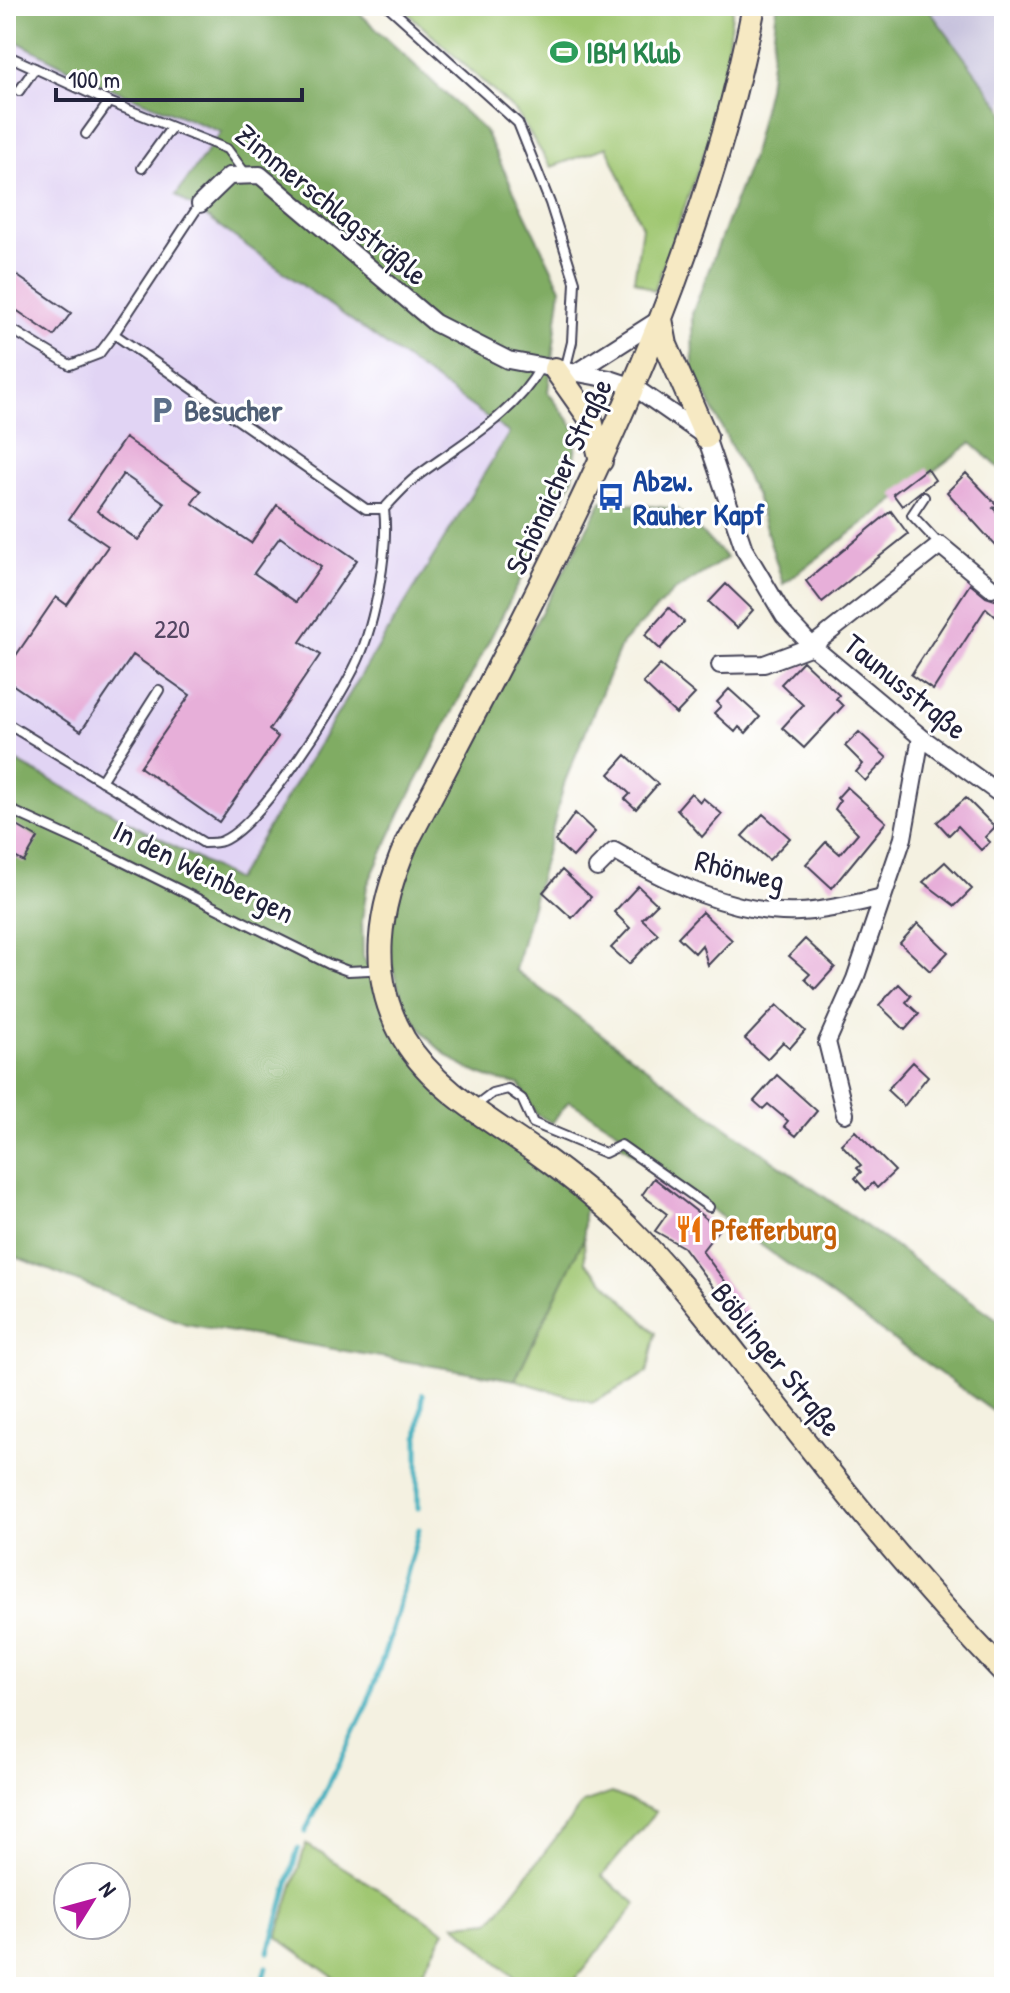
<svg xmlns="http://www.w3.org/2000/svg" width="1010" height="1993" font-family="'Patrick Hand',sans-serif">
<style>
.built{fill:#e1d4f4}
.industrial{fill:#c5c0db}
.green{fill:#a0c772;stroke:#617456;stroke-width:2}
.forest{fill:#80ac64;stroke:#516750;stroke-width:2}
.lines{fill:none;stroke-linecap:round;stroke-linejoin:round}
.stream{stroke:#42b0bf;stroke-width:5}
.building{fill:#e7afd9;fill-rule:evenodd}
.lane-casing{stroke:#424154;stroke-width:12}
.street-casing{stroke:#424154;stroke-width:20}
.secondary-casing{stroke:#424154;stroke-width:26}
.lane{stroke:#fff;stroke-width:8}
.street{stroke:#fff;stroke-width:16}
.secondary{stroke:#f6e9c3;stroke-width:22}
.labels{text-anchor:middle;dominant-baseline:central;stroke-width:6;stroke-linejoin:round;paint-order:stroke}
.number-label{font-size:26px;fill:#534562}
.leisure-label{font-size:30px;font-weight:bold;fill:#27864d;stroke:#fff;text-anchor:start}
.street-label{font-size:30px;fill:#22223b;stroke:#fff}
.service-label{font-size:30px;font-weight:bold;fill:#4e5e75;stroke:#fff;text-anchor:start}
.transit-label{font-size:30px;font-weight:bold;fill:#164399;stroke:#fff;text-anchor:start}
.food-label{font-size:30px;font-weight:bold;fill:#c56008;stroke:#fff;text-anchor:start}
</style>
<rect width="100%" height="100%" fill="#fff"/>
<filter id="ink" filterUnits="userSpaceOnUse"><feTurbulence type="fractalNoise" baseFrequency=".0125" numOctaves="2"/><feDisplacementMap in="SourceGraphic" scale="16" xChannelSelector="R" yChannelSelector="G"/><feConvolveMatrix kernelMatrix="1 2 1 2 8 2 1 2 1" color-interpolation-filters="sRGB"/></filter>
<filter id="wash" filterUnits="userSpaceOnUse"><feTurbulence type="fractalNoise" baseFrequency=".006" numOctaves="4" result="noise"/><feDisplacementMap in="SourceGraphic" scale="32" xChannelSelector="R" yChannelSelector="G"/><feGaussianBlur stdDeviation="1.8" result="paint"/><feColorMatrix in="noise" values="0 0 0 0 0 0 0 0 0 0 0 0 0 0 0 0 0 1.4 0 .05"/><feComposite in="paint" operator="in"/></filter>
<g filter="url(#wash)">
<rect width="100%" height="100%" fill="#f4f1e1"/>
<path class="built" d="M6,36L95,82L221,133L176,195L509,433L235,880L6,756Z"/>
<path class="industrial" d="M926,6H1004V111L927,11Z"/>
<path class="green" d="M400,6H733L719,112L654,291L634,280L642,227L607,147L551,167L516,112Z
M584,1238L585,1262L656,1333L647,1373L592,1403L515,1380Z
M612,1793L656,1812L602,1876L637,1904L569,1987H525L455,1924L491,1921L583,1803Z
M306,1844L445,1931L423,1971L441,1987H347L277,1937Z"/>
<path class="forest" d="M6,6H352L485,131L561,288L548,392L577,431L573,478L401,812L367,886L362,921L363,957L390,1006L471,1109L593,1196L584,1213V1238L515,1380L186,1324L6,1253V756L236,880L509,433L176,195L221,132L95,82L6,36Z
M777,6H926L1004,111V472L971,443L783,584L756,496L693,370L692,314L751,159L768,88Z
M602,501L677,509L727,558L673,592L622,643L565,781L515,970L726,1127L1004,1324V1419L621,1145L619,1132L569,1101L552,1123L536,1114L519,1084C426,1074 371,982 395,893C406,851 444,791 465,752C511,668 556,585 602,501Z"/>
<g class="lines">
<path class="stream" d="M418,1508V1439L423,1394
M305,1832L365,1710L390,1637L419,1529
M269,1952L298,1849
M261,1987L266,1967"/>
</g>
<g id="blocks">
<path class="building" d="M6,268L71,313L54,336L6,303Z
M125,438L201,491L192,503L251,543L277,505L357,560L300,642L320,655L269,730L278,737L219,822L140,767L190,695L133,655L81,731L6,680V670L56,597L67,605L108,546L69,519ZM123,474L165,503L138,540L97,511ZM280,537L321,567L296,602L254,573Z
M927,468L935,480L902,506L893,494Z
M966,473L997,505L993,508L1004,519V555L947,492Z
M891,511L908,534L822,602L806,581Z
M726,584L753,610L737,628L709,602Z
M970,584L986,597L1004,603V624L986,608L933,690L911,675Z
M669,608L684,622L660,649L645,635Z
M803,661L839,695L836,699L843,706L804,748L782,728L803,705L781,684Z
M660,665L695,694L676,714L643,683Z
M729,689L760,717L746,733L739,727L735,732L714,713L721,706L717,702Z
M859,732L887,758L865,781L856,772L863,764L845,746Z
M626,755L658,784L636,809L625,799L630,794L609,774Z
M847,787L886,822L832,888L806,864L826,842L840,854L858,833L835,809L840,801L837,798Z
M691,793L700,802L703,798L722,814L702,837L677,809Z
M966,798L995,827L985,837L990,842L981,850L958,826L949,835L937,822Z
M575,813L595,832L573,857L555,841Z
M763,814L790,838L769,860L742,836Z
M12,823L38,838L24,862L6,852V832Z
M945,862L972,889L955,906L923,882Z
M562,870L591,897L572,918L543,892Z
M638,886L657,904L642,919L658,934L629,964L611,948L630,928L614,912Z
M702,912L732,940L708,965L702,945L695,953L678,937Z
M918,923L948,952L930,971L900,943Z
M805,939L835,967L815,989L805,979L810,974L789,956Z
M899,984L911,996L906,1002L919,1014L905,1030L879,1005Z
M777,1005L805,1031L790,1048L783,1042L767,1059L745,1039Z
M913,1062L928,1076L904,1106L887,1090Z
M777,1075L817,1111L796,1136L784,1126L788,1121L768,1104L763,1109L754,1101Z
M855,1131L895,1171L877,1188L873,1183L866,1190L855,1178L861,1172L857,1168L861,1165L841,1144Z
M654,1178L719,1229L702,1251L755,1321L744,1329L683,1247L655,1231L667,1214L642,1195Z"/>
</g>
</g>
<g filter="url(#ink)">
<use href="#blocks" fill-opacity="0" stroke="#424154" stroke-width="2"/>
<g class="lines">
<g class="lane-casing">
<path id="lane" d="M388,6L518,123L550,203L575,282L572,342L565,370
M6,55L109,102L227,149L245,173
M19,91L35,68
M86,134L109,102
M142,168L171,128
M6,326L70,365L99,354L114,334L200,204
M924,497L912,515L940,545
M384,509C395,497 407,483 420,474C462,443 514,415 540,368
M6,723L204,843C209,843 218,843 222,841C261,825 340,700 358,660C375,623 389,549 384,509H366L114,334
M101,781L159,690
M6,808L99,850L329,964L348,971L369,970
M475,1106L492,1093L508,1089L522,1099L533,1123L605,1153L621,1145L709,1207"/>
</g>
<g class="street-casing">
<path id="street" d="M200,204L229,176L260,175L435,323L508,360L610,379L634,387L706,437L744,549L784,616L812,646L921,737L1004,797
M577,372L660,319
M720,665L764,664L812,646L940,545L992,588
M597,868L614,851C668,882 734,915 799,912C827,911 855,903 883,897
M845,1114L827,1042L855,979L903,838L921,737"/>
</g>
<g class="secondary-casing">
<path id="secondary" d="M754,6C696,306 547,574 407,842C379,907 366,974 404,1039C434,1089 490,1120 536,1152C568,1175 601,1201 630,1229C681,1280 724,1339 769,1396C844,1491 919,1585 1004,1672
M661,319L666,345L706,437
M555,369L591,420L601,461"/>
</g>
<use href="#lane" class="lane"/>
<use href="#street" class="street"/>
<use href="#secondary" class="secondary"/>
</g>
</g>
<defs>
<g id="stadium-bare" transform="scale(2.16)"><path d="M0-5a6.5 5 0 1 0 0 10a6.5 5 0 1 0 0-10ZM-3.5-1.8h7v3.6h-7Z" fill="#2e9e5b" stroke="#fff" stroke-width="2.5" paint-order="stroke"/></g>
<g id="parking-bare" transform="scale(2.16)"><path d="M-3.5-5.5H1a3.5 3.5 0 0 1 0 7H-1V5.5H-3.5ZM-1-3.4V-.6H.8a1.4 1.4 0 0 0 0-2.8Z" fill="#5c6f8a" stroke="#fff" stroke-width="2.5" paint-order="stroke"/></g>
<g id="bus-bare" transform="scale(2.16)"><path d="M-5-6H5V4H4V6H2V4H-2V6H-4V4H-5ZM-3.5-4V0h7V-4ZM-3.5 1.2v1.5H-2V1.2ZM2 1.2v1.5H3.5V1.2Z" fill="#1a4fb4" stroke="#fff" stroke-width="2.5" paint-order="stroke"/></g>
<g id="restaurant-bare" transform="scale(2.16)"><path d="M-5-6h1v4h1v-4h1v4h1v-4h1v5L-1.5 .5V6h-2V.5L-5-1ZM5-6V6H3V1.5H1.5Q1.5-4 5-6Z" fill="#e8710a" stroke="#fff" stroke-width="2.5" paint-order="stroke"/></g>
</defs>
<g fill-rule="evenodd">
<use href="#stadium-bare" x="564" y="52"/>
<use href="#parking-bare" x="162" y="410"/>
<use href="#bus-bare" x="611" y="497"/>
<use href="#restaurant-bare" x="689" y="1229"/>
</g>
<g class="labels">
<g class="number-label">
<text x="172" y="628">220</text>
</g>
<g class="leisure-label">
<text x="586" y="52">IBM Klub</text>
</g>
<g class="street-label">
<text transform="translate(332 204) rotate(39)">Zimmerschlagsträßle</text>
<text transform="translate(558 476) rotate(-65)">Schönaicher Straße</text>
<text transform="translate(906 686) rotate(39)">Taunusstraße</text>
<text transform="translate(740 870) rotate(14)">Rhönweg</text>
<text transform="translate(204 871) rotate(26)">In den Weinbergen</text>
<text transform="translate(777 1359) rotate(51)">Böblinger Straße</text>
</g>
<g class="service-label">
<text x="184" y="410">Besucher</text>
</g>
<g class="transit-label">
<text x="633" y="480">Abzw.<tspan x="633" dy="34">Rauher Kapf</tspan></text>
</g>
<g class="food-label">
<text x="711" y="1229">Pfefferburg</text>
</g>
</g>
<rect width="1010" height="1993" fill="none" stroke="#fff" stroke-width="32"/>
<g transform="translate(92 1901) rotate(53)"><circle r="38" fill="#ffffff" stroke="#a7a7b1" stroke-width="2"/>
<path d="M0-6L14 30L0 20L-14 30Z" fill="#b5179e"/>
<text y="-12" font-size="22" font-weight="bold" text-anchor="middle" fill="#22223b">N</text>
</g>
<path d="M56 88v12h246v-12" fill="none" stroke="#22223b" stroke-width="4"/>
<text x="68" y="88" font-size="24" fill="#22223b" stroke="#ffffff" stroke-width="6" paint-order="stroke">100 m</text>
</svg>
